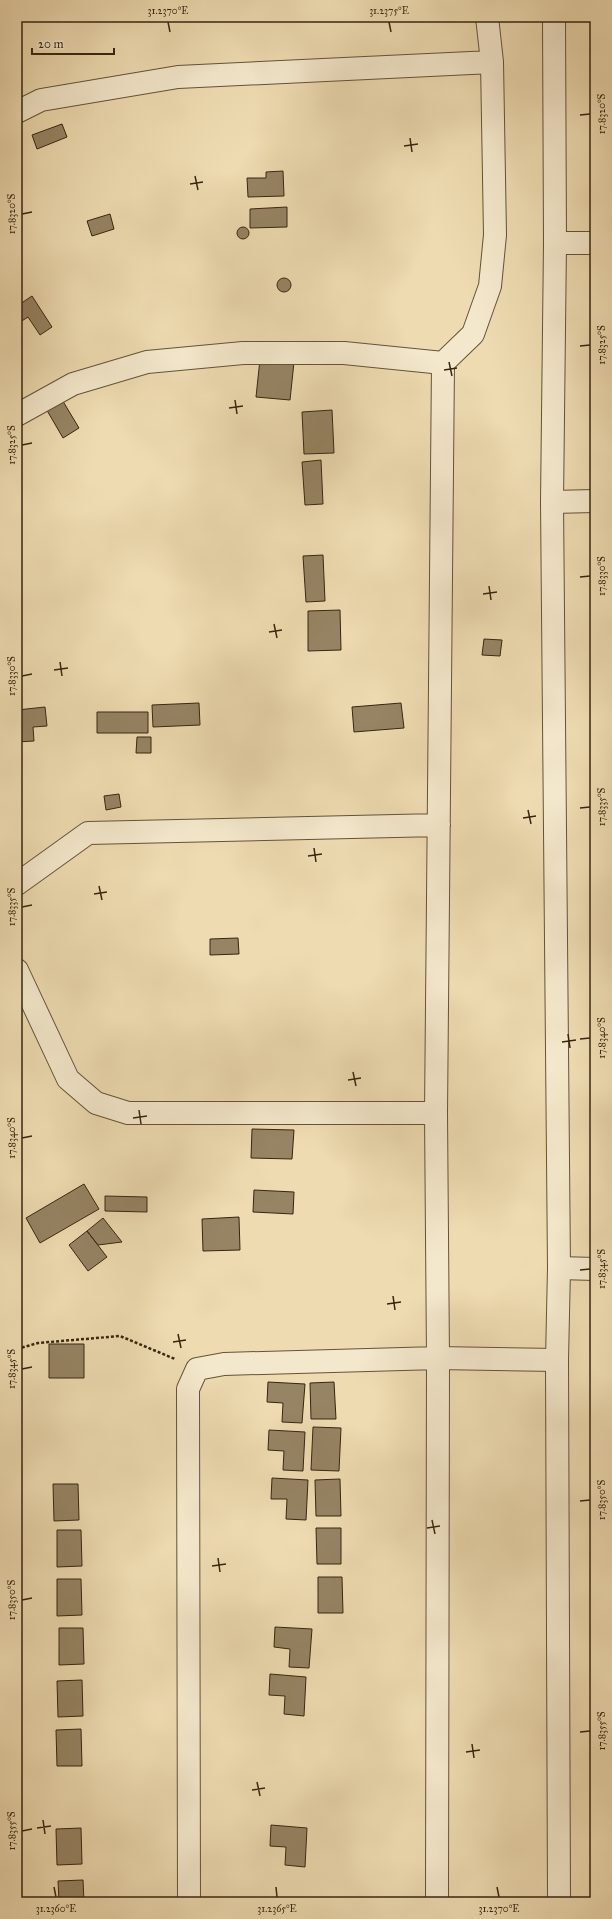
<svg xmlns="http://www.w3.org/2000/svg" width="612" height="1919" font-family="'IM FELL Great Primer',serif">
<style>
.building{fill:#968464;stroke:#362610}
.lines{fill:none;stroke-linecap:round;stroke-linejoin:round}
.minor-casing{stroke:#645338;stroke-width:24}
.tertiary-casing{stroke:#645338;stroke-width:24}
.path{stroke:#362610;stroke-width:2.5;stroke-dasharray:3 2;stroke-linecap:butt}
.minor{stroke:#f4e8cc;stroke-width:22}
.tertiary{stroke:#f4e8cc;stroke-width:22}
.ticks{fill:none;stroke:#362610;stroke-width:1.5}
.neatline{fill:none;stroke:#362610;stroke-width:1.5}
.ticks-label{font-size:10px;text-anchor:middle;fill:#362610}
</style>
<rect width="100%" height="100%" fill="#eedbb1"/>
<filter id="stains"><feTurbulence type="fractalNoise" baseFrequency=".005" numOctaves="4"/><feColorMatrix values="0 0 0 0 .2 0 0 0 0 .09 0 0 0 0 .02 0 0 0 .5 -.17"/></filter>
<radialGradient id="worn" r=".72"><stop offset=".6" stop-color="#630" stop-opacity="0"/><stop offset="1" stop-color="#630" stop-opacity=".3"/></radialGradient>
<path class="building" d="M62,124L67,137L37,149L32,135Z
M283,171L284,196L248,197L247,178H266V172Z
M287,207V227L250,228V209Z
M110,214L114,229L92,236L87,221Z
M237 233a6 6 0 1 1 12 0a6 6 0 1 1-12 0Z
M277 285a7 7 0 1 1 14 0a7 7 0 1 1-14 0Z
M32,296L52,327L40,335L28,317L17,324V306Z
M260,359L294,362L290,400L256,397Z
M61,398L79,428L63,438L45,407Z
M332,410L334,453L304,454L302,412Z
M321,460L323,504L305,505L302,462Z
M323,555L325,601L306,602L303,556Z
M340,610L341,650L308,651V611Z
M484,639L502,640L500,656L482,655Z
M199,703L200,725L153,727L152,705Z
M401,703L404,728L354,732L352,707Z
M45,707L47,726L33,727L34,741L17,742V710Z
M97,712H148V733H97Z
M137,737H151V753H136Z
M119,794L121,807L106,810L104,796Z
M238,938L239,954L210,955V939Z
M252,1129L294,1130L292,1159L251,1158Z
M84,1184L99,1209L40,1243L26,1218Z
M254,1190L294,1192L293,1214L253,1212Z
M105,1196L147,1197V1212L105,1211Z
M239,1217L240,1250L203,1251L202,1219Z
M103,1218L122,1242L98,1245L87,1231Z
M87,1231L107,1257L88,1271L69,1245Z
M49,1344H84V1378H49Z
M268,1382L305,1384L302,1423L282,1422L283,1403L267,1402Z
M334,1382L336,1419H311L310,1383Z
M313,1427L341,1428L339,1471L311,1470Z
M269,1430L305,1432L303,1471L283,1470L284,1451L268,1450Z
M272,1478L308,1480L306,1520L286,1519L287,1499H271Z
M340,1479L341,1516H316L315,1480Z
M53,1484H78L79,1520L54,1521Z
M316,1528H341V1564H317Z
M57,1530H81L82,1566L57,1567Z
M318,1577H342L343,1613H318Z
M57,1579H81L82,1615L57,1616Z
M275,1627L312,1629L309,1668L289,1667L290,1649L274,1647Z
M59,1628H83L84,1664L59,1665Z
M270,1674L306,1677L304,1716L284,1714L285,1696L269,1695Z
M82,1680L83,1716L58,1717L57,1681Z
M81,1729L82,1766H57L56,1730Z
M271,1825L307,1828L305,1867L285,1865L286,1847L270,1846Z
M81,1828L82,1864L57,1865L56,1829Z
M592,1830H595V1846H593Z
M83,1880L84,1902H59L58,1881Z"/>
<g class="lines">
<g class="minor-casing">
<path id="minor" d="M17,112L41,100L178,77L492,62
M555,243H595
M17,415L73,384L147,362L243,353H344L443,363
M552,502L595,501
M17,884L88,833L439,825
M17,970L68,1079L96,1103L128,1113H436
M559,1268L595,1269
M189,1902L188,1389L197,1369L224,1364L438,1358L557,1360
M437,1902L438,1358L436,1113L443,363L473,334L490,286L495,235L492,62L487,17"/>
</g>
<g class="tertiary-casing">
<path id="tertiary" d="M554,17L555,243L552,502L559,1268L557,1360L559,1902"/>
</g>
<path class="path" d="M17,1349L38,1343L120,1336L175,1359"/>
<use href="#minor" class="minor"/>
<use href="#tertiary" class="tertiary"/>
</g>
<path class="ticks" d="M168,22L170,32M389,22L391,32M580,115L590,114M410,138L412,152M404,146L418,144M195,176L198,190M190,184L203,182M22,214L32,212M580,346L590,345M449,362L452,376M444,370L457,368M235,400L237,414M229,408L243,406M22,445L32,443M580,577L590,576M489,586L491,600M483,594L497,592M274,624L277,638M269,632L282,630M60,662L62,676M54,670L68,668M22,676L32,674M580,808L590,807M528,810L531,824M523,818L536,816M314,848L316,862M308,856L322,854M99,886L102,900M94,894L107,892M22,907L32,905M568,1034L570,1048M580,1039L590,1038M562,1042L576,1040M353,1072L356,1086M348,1080L361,1078M139,1110L141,1124M133,1118L147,1116M22,1138L32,1136M580,1270L590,1269M393,1296L395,1310M387,1304L401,1302M178,1334L181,1348M173,1342L186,1340M22,1369L32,1367M580,1501L590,1500M432,1520L435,1534M427,1528L440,1526M218,1558L220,1572M212,1566L226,1564M22,1600L32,1598M580,1732L590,1731M472,1744L474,1758M466,1752L480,1750M257,1782L260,1796M252,1790L265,1788M43,1820L45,1834M37,1828L51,1826M22,1831L32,1829M54,1887L56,1897M276,1887L277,1897M497,1887L499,1897"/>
<rect width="612" height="1919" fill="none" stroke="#eedbb1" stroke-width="44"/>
<path d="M32 48v6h82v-6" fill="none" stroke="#362610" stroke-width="2"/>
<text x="38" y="48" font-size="12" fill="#362610" stroke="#f4e8cc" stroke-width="3" paint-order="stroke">20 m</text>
<rect x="22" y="22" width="568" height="1875" class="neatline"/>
<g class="ticks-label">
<text x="168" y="14">31.2370°E</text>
<text x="389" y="14">31.2375°E</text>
<text transform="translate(601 114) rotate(-90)" y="4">17.8320°S</text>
<text transform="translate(11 214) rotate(-90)" y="4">17.8320°S</text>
<text transform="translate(601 345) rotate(-90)" y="4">17.8325°S</text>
<text transform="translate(11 445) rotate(-90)" y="4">17.8325°S</text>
<text transform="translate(601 576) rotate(-90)" y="4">17.8330°S</text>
<text transform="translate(11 676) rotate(-90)" y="4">17.8330°S</text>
<text transform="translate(601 807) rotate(-90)" y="4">17.8335°S</text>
<text transform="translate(11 907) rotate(-90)" y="4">17.8335°S</text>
<text transform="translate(601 1038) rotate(-90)" y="4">17.8340°S</text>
<text transform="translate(11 1138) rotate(-90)" y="4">17.8340°S</text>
<text transform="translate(601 1269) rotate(-90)" y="4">17.8345°S</text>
<text transform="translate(11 1369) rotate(-90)" y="4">17.8345°S</text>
<text transform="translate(601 1500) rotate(-90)" y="4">17.8350°S</text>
<text transform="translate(11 1600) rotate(-90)" y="4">17.8350°S</text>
<text transform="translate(601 1731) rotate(-90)" y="4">17.8355°S</text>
<text transform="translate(11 1831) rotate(-90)" y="4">17.8355°S</text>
<text x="56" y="1912">31.2360°E</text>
<text x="277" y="1912">31.2365°E</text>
<text x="499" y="1912">31.2370°E</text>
</g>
<rect width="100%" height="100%" filter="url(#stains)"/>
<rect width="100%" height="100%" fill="url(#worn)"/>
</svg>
